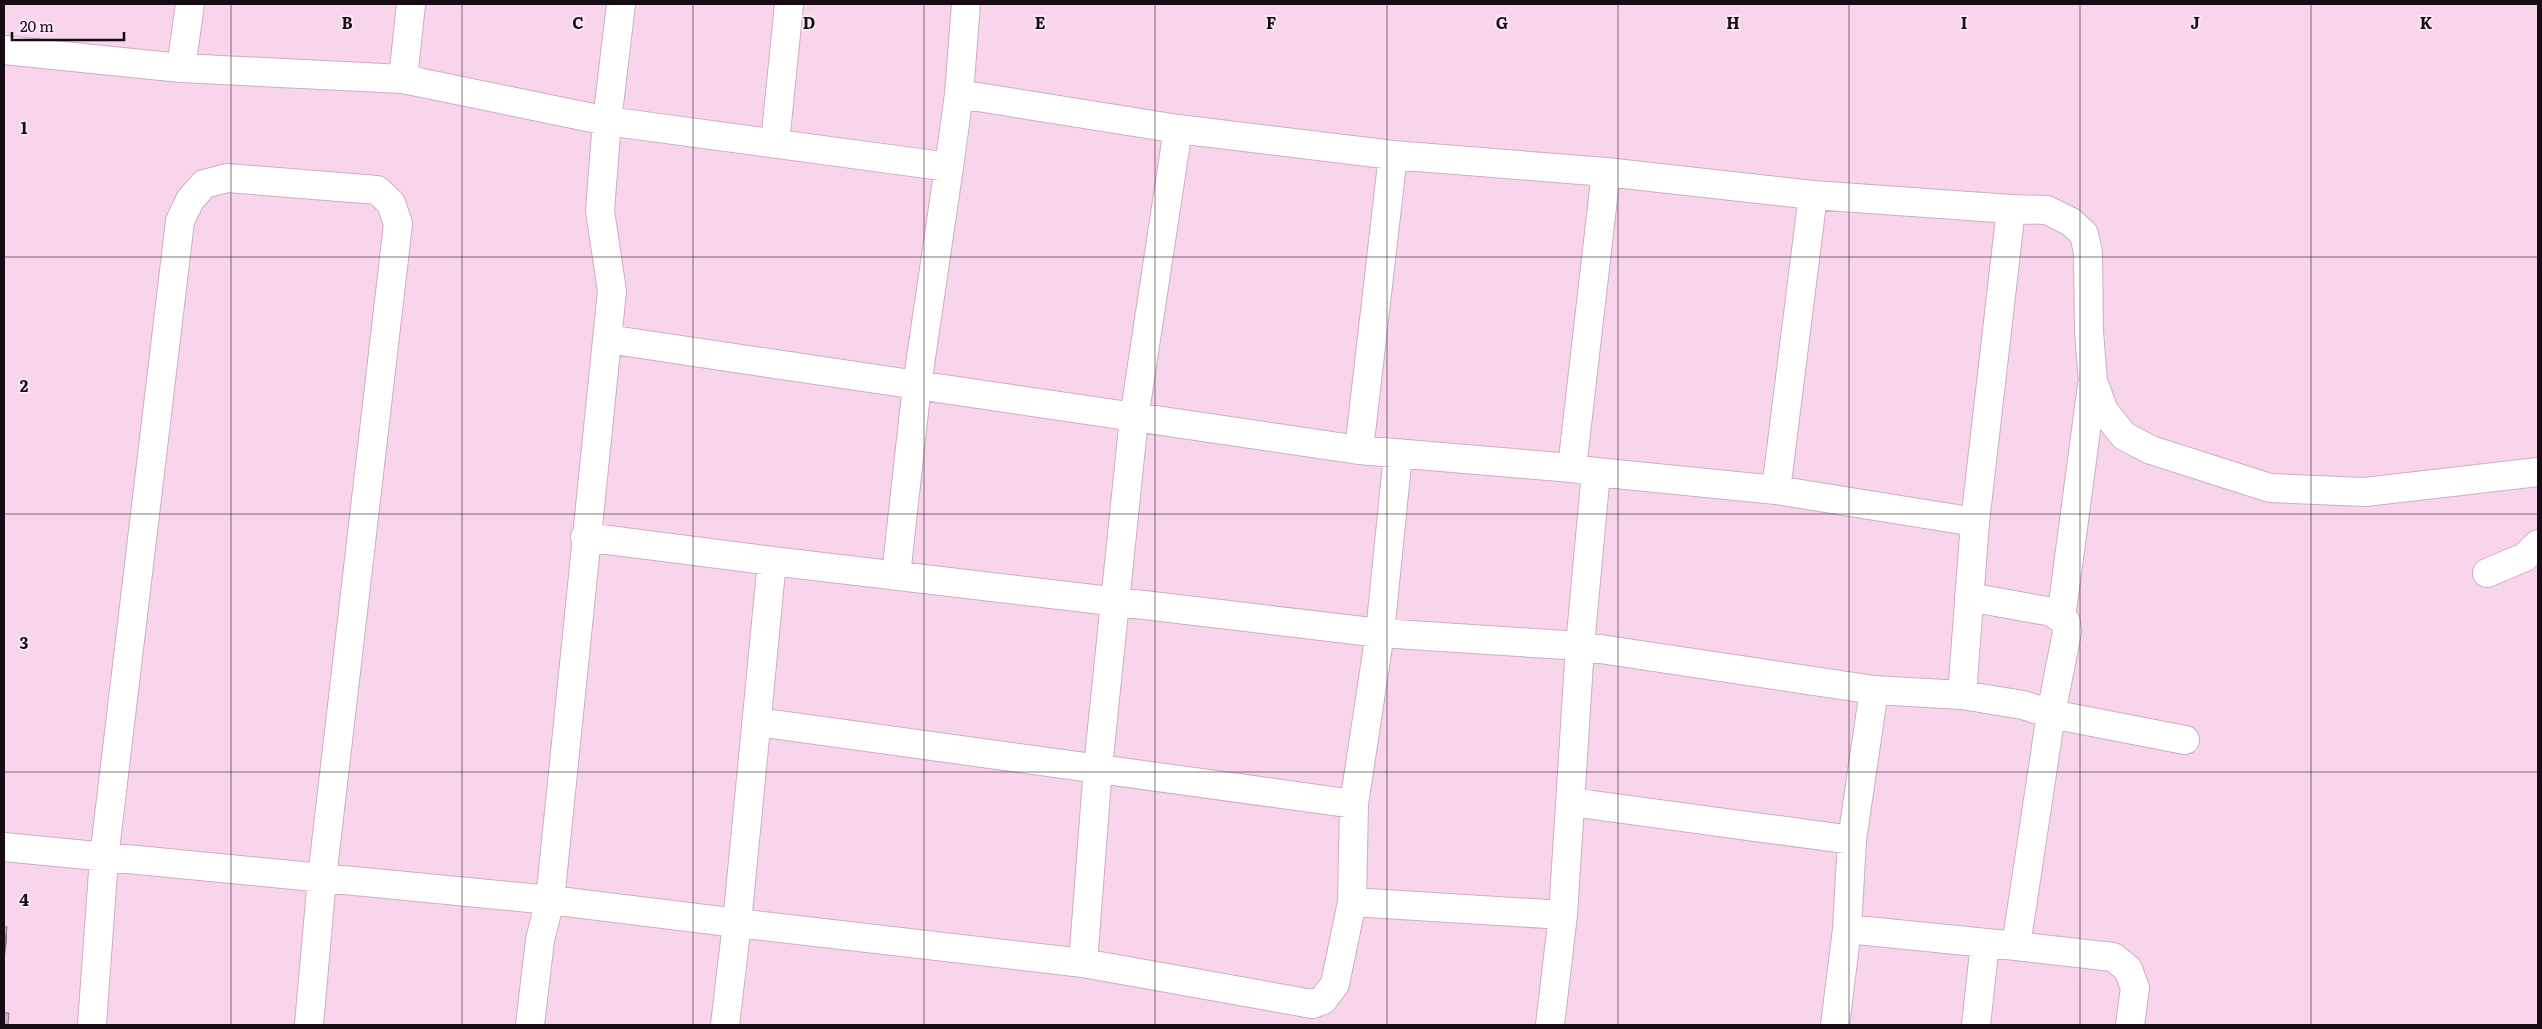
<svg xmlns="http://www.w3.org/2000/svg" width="2542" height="1029" font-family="Literata,serif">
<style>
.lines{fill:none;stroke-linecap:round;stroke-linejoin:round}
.minor-casing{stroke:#cfadc3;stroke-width:30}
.minor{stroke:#fff;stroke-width:28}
.shaded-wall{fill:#947d8c}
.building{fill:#d4b2c8;stroke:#947d8c}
.grid{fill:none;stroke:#170c14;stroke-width:1;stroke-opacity:0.55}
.grid-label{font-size:16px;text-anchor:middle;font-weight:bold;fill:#170c14;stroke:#fce7f4;stroke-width:4;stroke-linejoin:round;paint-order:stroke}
</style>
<rect width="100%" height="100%" fill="#f8d5eb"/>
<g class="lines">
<g class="minor-casing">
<path id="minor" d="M621,4L607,121L949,167L959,94L1178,129L1393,155L1606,172L1813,195L2011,209L1975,522L1962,695
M4,50L181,68L403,79L607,121L600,211L612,291L550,900L540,940L530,1025
M181,68L190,4
M403,79L411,4
M959,94L966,4
M775,143L789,4
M949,167L917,385L1359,450L1572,468L1596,472L1776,490L1975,522
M2011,209L2047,210L2071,222L2084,234L2088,253L2089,332L2093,381L2104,411L2124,436L2151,450L2270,488L2365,492L2538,472
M607,339L917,385L896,575
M1359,450L1393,155
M1572,468L1606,172
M1776,490L1813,195
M585,537L772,561
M2487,573L2525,557L2538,544
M1969,597L2052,612L2066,622L2067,632L2051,714L2185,740
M2061,618L2092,385
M757,722L1354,804L1380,633L1398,454
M1571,802L1852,840L1847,929L1835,1025
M1852,840L1874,690
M4,847L550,900L737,923L725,1025
M1352,902L1354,804
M1563,915L1580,646L1596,472
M1847,929L2016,946
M1083,963L1098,767L1134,418L1178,129
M92,1025L104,858L180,221L190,200L204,184L227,178L377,190L391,203L398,224L322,878L309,1025
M1550,1025L1563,915L1352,902L1335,984L1323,1000L1312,1004L1083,963L737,923L772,561L1380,633L1580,646L1874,690L1962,695L2023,705L2051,714L2016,946L2113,957L2128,969L2135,988L2130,1025
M1976,1025L1985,943"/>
</g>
<use href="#minor" class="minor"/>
</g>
<path class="shaded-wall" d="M7,927V941L4,963V949Z"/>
<path class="building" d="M4,926L7,927L4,949Z
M4,1013H9L8,1025H4Z"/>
<path class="grid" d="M231,4V1025M462,4V1025M693,4V1025M924,4V1025M1155,4V1025M1387,4V1025M1618,4V1025M1849,4V1025M2080,4V1025M2311,4V1025M4,257H2538M4,514H2538M4,772H2538"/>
<g class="grid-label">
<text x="347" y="29">B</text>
<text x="578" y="29">C</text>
<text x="809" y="29">D</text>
<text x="1040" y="29">E</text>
<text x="1271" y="29">F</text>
<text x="1502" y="29">G</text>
<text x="1733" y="29">H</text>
<text x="1964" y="29">I</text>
<text x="2195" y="29">J</text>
<text x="2426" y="29">K</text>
<text x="24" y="134">1</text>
<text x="24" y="392">2</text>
<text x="24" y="649">3</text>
<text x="24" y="906">4</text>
</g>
<rect width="2542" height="1029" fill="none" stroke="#170c14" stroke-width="10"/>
<path d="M12 32v8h112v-8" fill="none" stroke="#170c14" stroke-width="2.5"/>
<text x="20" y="32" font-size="15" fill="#170c14" stroke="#fce7f4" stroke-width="4" paint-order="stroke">20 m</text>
</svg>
